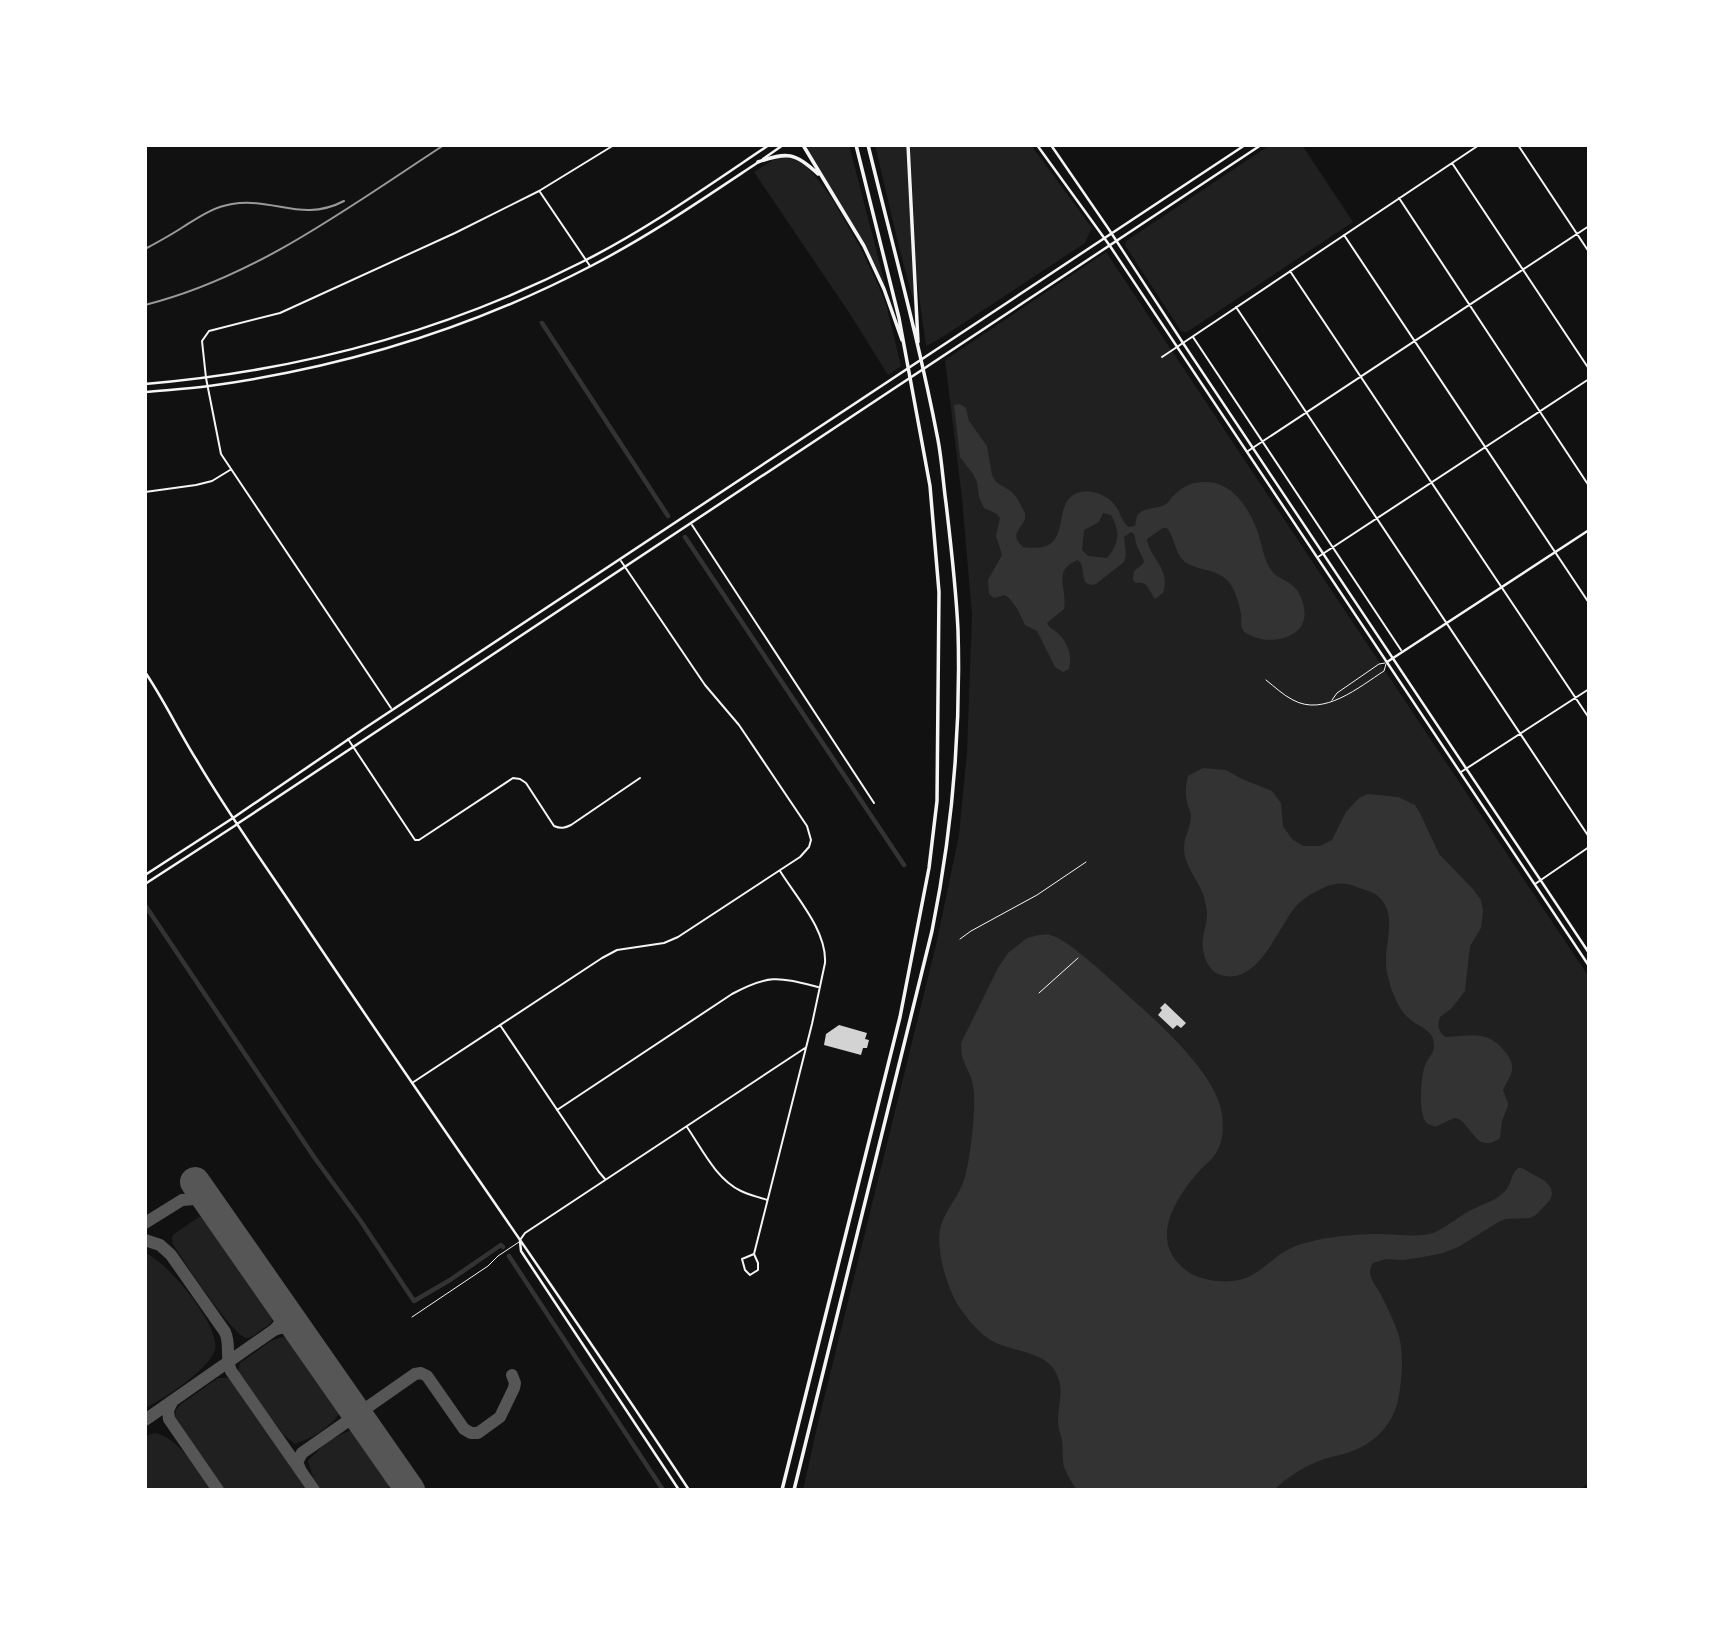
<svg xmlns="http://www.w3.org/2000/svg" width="1734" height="1635" font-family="'Crimson Pro',serif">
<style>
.green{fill:#202020}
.water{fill:#333;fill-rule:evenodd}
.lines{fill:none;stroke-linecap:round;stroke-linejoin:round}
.canal{stroke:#333;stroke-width:4.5}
.taxiway{stroke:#565656;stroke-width:12}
.runway{stroke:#565656;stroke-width:30}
.building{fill:#d3d3d3}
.path{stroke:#f5f5f5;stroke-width:1}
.service{stroke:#f5f5f5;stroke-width:1}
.minor{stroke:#f5f5f5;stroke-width:2}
.tertiary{stroke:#f5f5f5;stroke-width:2.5}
.secondary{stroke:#f5f5f5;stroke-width:2.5}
.primary{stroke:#f5f5f5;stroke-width:2.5}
.motorway{stroke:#f5f5f5;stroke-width:3.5}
.rail{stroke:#9a9a9a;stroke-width:2}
</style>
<rect width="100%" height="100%" fill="#111"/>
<path class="green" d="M805,145H849L885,284L883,285L865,245Z
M875,145H906L915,307L900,251Z
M910,145H1031L1092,228L1085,243L941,338L926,346L917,281Z
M1270,145H1302L1353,222L1187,332L1181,331L1125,245L1126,241Z
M784,157L797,160L808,167L831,197L861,249L878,285L886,304L901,366L888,375L850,314L754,172L773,160Z
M1106,252L1589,977V1483L1579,1490H803L817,1427L936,945L959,835L967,752L972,615L962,498L945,360Z
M203,1216L209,1219L275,1315C273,1323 267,1326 261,1330C257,1333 251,1338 247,1338C233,1337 182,1259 173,1244L172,1238L174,1234L199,1217Z
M145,1253C167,1261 221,1326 215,1350C209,1369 163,1400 145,1408Z
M282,1337L290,1339L296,1343L343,1410C328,1428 317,1436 295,1444L283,1434L238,1372L240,1363L271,1341Z
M218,1378H228L234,1383L309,1490H224L175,1418L176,1410L181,1404Z
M355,1429L386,1472L389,1484L388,1490H321L313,1477L308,1461C321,1446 335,1435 355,1429Z
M154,1433C176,1435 201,1473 213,1490H145V1436Z"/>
<path class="water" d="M960,404L966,408L969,421L987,446L992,475L996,482L1012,492L1017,498L1025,513V519C1020,531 1009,534 1023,547C1030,548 1043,549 1050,544C1063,535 1059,516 1066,503C1076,486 1097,490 1110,500C1121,510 1120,519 1128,527L1135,526C1136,523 1136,519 1137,516C1143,506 1158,510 1166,504C1167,504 1172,497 1173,496C1183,486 1192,482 1206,482C1232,482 1249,508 1257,530C1262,543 1263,558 1271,570C1277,578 1285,579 1292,585C1299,590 1303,601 1304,608C1310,640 1267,647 1246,633C1239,629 1242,621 1241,614C1239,603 1235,588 1227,580C1215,568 1196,571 1184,561C1174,552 1175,538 1167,528H1163L1147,539C1150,559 1171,568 1163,593L1155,599C1149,591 1147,580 1136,583L1133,580L1134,571L1143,564L1144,561L1137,546L1134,534L1131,532L1124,537L1126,555L1124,562L1096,584L1092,585L1086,583C1081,575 1085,566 1078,560C1051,570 1068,589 1064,609L1047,623C1053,632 1046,624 1055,631C1067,639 1073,656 1069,669L1063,672L1055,667L1037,631L1025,625L1018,610L1010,599L1005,595L994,598L989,594L988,580L1002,555L996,536L1000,518L997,514L984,508L979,497L977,482L973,474L960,457L954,405ZM1103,513L1111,515C1120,531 1120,543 1107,558L1088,556L1082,550L1084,530L1099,522Z
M1203,768L1226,770L1242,779L1272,791L1281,803L1283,826L1292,839L1303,846H1320L1332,840L1346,812L1359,798L1368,794L1398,797L1415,805L1420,813L1439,854L1473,889L1481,900L1483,911L1481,928L1470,946L1465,991L1451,1009L1440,1017C1437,1025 1438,1033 1446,1037C1472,1036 1488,1029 1507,1054C1510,1059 1513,1064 1512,1070C1511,1077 1506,1083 1503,1090L1508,1103V1106L1502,1121L1500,1138C1478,1154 1473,1129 1459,1119L1454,1118L1435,1127C1432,1125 1429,1125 1426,1122C1418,1113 1421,1076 1425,1065C1428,1058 1434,1053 1434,1046C1434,1030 1421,1028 1411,1020C1401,1013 1395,999 1391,988C1389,980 1386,971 1386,962C1385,941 1398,914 1378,896C1373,892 1365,890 1359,888C1347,882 1335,882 1323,888C1312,893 1300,900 1293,910C1277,931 1258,982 1225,976C1215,975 1209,968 1206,960C1198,940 1207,930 1207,913C1207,908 1205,902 1204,897C1199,880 1184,867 1184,848C1184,837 1191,826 1191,817C1191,812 1188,807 1187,802C1185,793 1186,784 1188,776Z
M1039,935C1043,935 1046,934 1050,935C1069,939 1116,985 1133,1000C1161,1025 1218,1076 1222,1115C1224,1129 1223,1144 1214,1156C1210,1161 1204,1166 1199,1171C1175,1199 1147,1242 1187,1271C1201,1281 1226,1284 1243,1279C1257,1275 1270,1261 1282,1253C1293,1246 1304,1243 1317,1240C1337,1236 1359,1234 1380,1234C1396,1234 1417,1238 1433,1233C1445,1228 1457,1218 1469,1211C1480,1205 1493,1202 1502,1194C1513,1185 1509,1176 1518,1168H1522L1545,1181L1551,1188L1552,1194L1550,1200L1537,1214L1531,1218L1506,1219L1500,1221L1460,1246L1443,1253L1423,1257L1403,1260L1386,1259L1373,1263C1371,1266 1370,1269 1370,1273C1371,1282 1379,1289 1382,1297C1388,1309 1395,1323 1399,1336C1404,1354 1402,1382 1398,1400C1392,1428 1371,1446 1344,1454C1337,1456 1330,1457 1324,1459C1305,1466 1288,1476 1274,1490H1077C1072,1483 1067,1475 1064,1467C1062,1459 1063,1449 1062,1440C1060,1434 1058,1426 1058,1420C1058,1403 1065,1390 1056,1373C1046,1352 1016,1352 996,1343C984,1337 973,1326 965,1315C949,1297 934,1249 941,1225C946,1210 957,1198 963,1183C969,1165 971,1144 973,1126C974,1111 976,1092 971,1078C966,1063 961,1062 961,1043L998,968L1008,953L1027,938Z"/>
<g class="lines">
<path class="canal" d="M542,323L668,516
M685,537L904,865
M145,905L314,1157L360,1220L414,1301L450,1280L501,1245L503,1247
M509,1256L663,1490"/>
<path class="taxiway" d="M145,1223L182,1200L206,1198
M145,1240L160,1245L171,1255L225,1332C231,1345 225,1358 231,1371L314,1490
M274,1330C282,1323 284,1315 281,1305
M172,1402L168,1410L169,1419L218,1490
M145,1420L274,1330C283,1326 291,1325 299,1331
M300,1469L297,1462L302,1453L415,1374L421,1373L427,1376L464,1429L471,1433H478L500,1417L514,1388L515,1383L512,1375"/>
<path class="runway" d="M195,1182L410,1490"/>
</g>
<path class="building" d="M1165,1003L1186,1023L1181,1028L1177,1025L1173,1029L1158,1015L1162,1010L1160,1008Z
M839,1025L867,1033L865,1039L869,1040L867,1048H863L861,1055L824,1045L826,1034Z"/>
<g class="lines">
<path class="path" d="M1039,993L1078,958"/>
<path class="service" d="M1266,680C1275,687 1283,695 1293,700C1324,717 1359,687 1384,671L1386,664
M1332,700L1337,693L1379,664L1385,663
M960,939L971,931L1037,895L1086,862
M412,1317L488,1266L498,1256L519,1242"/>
<path class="minor" d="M1518,145L1589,252
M1452,163L1589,369
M540,192L590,266
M1399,198L1589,486
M1344,235L1589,603
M1290,271L1589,718
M1236,307L1589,837
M1193,337L1401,650
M1162,357L1479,145
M1248,451L1589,226
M145,492L196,485L212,481L230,470
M692,525L874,803
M1318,557L1589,379
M391,708L221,454L206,378L202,341L209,331L280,313L455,233L539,191L614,145
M348,739L415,840H419L513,778L520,779L526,783L554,826C561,829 565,828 571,825L640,778
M1461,772L1589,689
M1535,884L1589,847
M500,1025L599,1172L605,1179
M412,1083L602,958L617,950L664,943L678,937L800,857L809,847L811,840L807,826L739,725L705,685L621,561
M557,1110L732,994C769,974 778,977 818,987
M687,1127C702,1149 716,1179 741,1191C749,1195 759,1197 767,1200
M520,1240L525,1233L805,1048
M754,1254L742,1259L745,1270L750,1275L758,1270V1263L754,1254L812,1024L825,963C827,931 797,898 780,871"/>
<path class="tertiary" d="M145,875L233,818
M145,884L236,825"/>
<path class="secondary" d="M1037,145L1110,246L1589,966
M1051,145L1108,228L1183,343L1589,953
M1387,662L1589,530
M145,672C164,700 178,730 196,759C227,812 263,862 297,913C426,1107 561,1295 689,1490
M233,818L365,728L1245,145
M237,824L1261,145
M520,1241L521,1251L679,1490"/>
<path class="primary" d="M763,159L783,145
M145,384C300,371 445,332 584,261C649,228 708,186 769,145
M145,392C166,390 188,389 209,386C341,368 472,328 591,266C649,236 703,199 757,163"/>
<path class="motorway" d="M803,145L864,246L884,289L902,340
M908,145L918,342
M758,162C787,152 795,152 818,174
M782,1490L900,1017L929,868L937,801L939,592L930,486L899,318L856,145
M794,1490L932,931C952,832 961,731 958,630C956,588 951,545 946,503C943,482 942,461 938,440C919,341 892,243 868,145"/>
<path class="rail" d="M145,249C158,242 171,235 183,227C199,217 213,207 232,204C274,197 302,223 344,201
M145,305C256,277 349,207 444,145"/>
</g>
<rect width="1734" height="1635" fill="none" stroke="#ffffff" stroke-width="294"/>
</svg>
